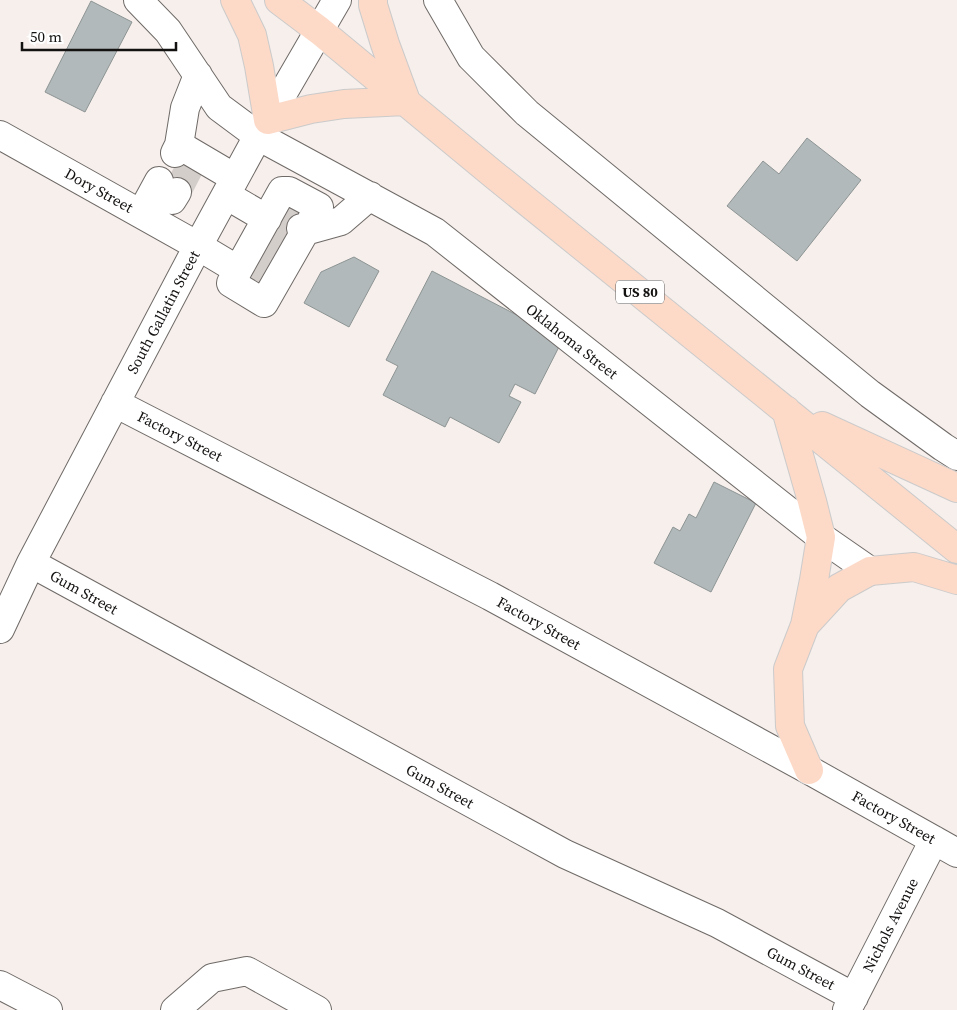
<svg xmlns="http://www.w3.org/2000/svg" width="957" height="1010" font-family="'Source Serif 4',serif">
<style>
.building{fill:#b2b9ba;stroke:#8d9494}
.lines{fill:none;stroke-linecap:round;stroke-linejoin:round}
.minor-tunnel{stroke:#d4cecb;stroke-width:28;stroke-dasharray:28 14;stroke-linecap:butt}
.minor-casing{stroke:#6f6a67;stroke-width:30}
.major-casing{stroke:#cbcbcb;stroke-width:30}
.minor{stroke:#fff;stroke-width:28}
.major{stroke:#fdd9c8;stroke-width:28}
.labels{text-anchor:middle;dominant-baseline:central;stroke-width:4;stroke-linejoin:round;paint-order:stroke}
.shield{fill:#fff;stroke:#5a5958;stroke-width:1}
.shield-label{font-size:14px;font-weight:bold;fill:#141211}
.street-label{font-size:15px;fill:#141211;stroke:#fff}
</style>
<rect width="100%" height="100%" fill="#f6efec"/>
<path class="building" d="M91,1L132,22L85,112L45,92Z
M807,138L861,180L797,261L727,206L763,161L779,174Z
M354,257L379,271L349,327L304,303L321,272Z
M432,271L563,339L535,394L515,384L509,396L521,402L499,443L450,417L445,427L383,395L398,366L386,360Z
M714,482L756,503L711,592L654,563L673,527L680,531L689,514L696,518Z"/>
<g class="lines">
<path class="minor-tunnel" d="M177,192L192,163
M277,216L301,228
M263,239L287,253
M249,263L272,277"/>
<g class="minor-casing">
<path id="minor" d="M138,0L168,31L219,107L258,136L435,232L821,537L870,571
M438,0L471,57L527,113L870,394L943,447L957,456
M0,135L198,246L238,270L282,191H289L319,207L264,303L231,283L238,270
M179,145L235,178
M175,153L179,145L185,108L198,75
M154,190L172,200L177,192
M226,195L267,219
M141,214L159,181
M301,228L305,231L341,221L370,196
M115,403L490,596L809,770L957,853
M31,563L565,854L717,923L854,997
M0,629L31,563L198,246L258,136L337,0
M0,985L48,1010
M175,1010L212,978L247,971L317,1010
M847,1010L934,840"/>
</g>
<g class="major-casing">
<path id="major" d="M235,0L252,35L259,66L268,120L311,109L344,104L406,101L385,44L373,5V0
M279,0L320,31L493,174L957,549
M786,410L812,501L821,537L814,580L805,625L788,669L790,726L809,770
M822,426L957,488
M805,625L839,588L870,571L914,567L957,580"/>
</g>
<use href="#minor" class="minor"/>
<use href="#major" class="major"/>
</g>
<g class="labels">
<rect class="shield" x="616" y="280.5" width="48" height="23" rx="4"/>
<g class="shield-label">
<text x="640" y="292">US 80</text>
</g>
<g class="street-label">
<text transform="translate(99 190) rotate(29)">Dory Street</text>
<text transform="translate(163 312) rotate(-62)">South Gallatin Street</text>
<text transform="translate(572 341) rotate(38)">Oklahoma Street</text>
<text transform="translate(180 436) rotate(27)">Factory Street</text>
<text transform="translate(84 592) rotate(29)">Gum Street</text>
<text transform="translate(539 623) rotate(29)">Factory Street</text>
<text transform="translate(440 786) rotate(29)">Gum Street</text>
<text transform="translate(894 817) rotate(29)">Factory Street</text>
<text transform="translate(890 925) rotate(-63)">Nichols Avenue</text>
<text transform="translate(801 968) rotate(28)">Gum Street</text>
</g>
</g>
<path d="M22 42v8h154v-8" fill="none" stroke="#141211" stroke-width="2.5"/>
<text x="30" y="42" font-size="15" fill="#141211" stroke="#ffffff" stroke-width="4" paint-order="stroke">50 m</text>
</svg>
